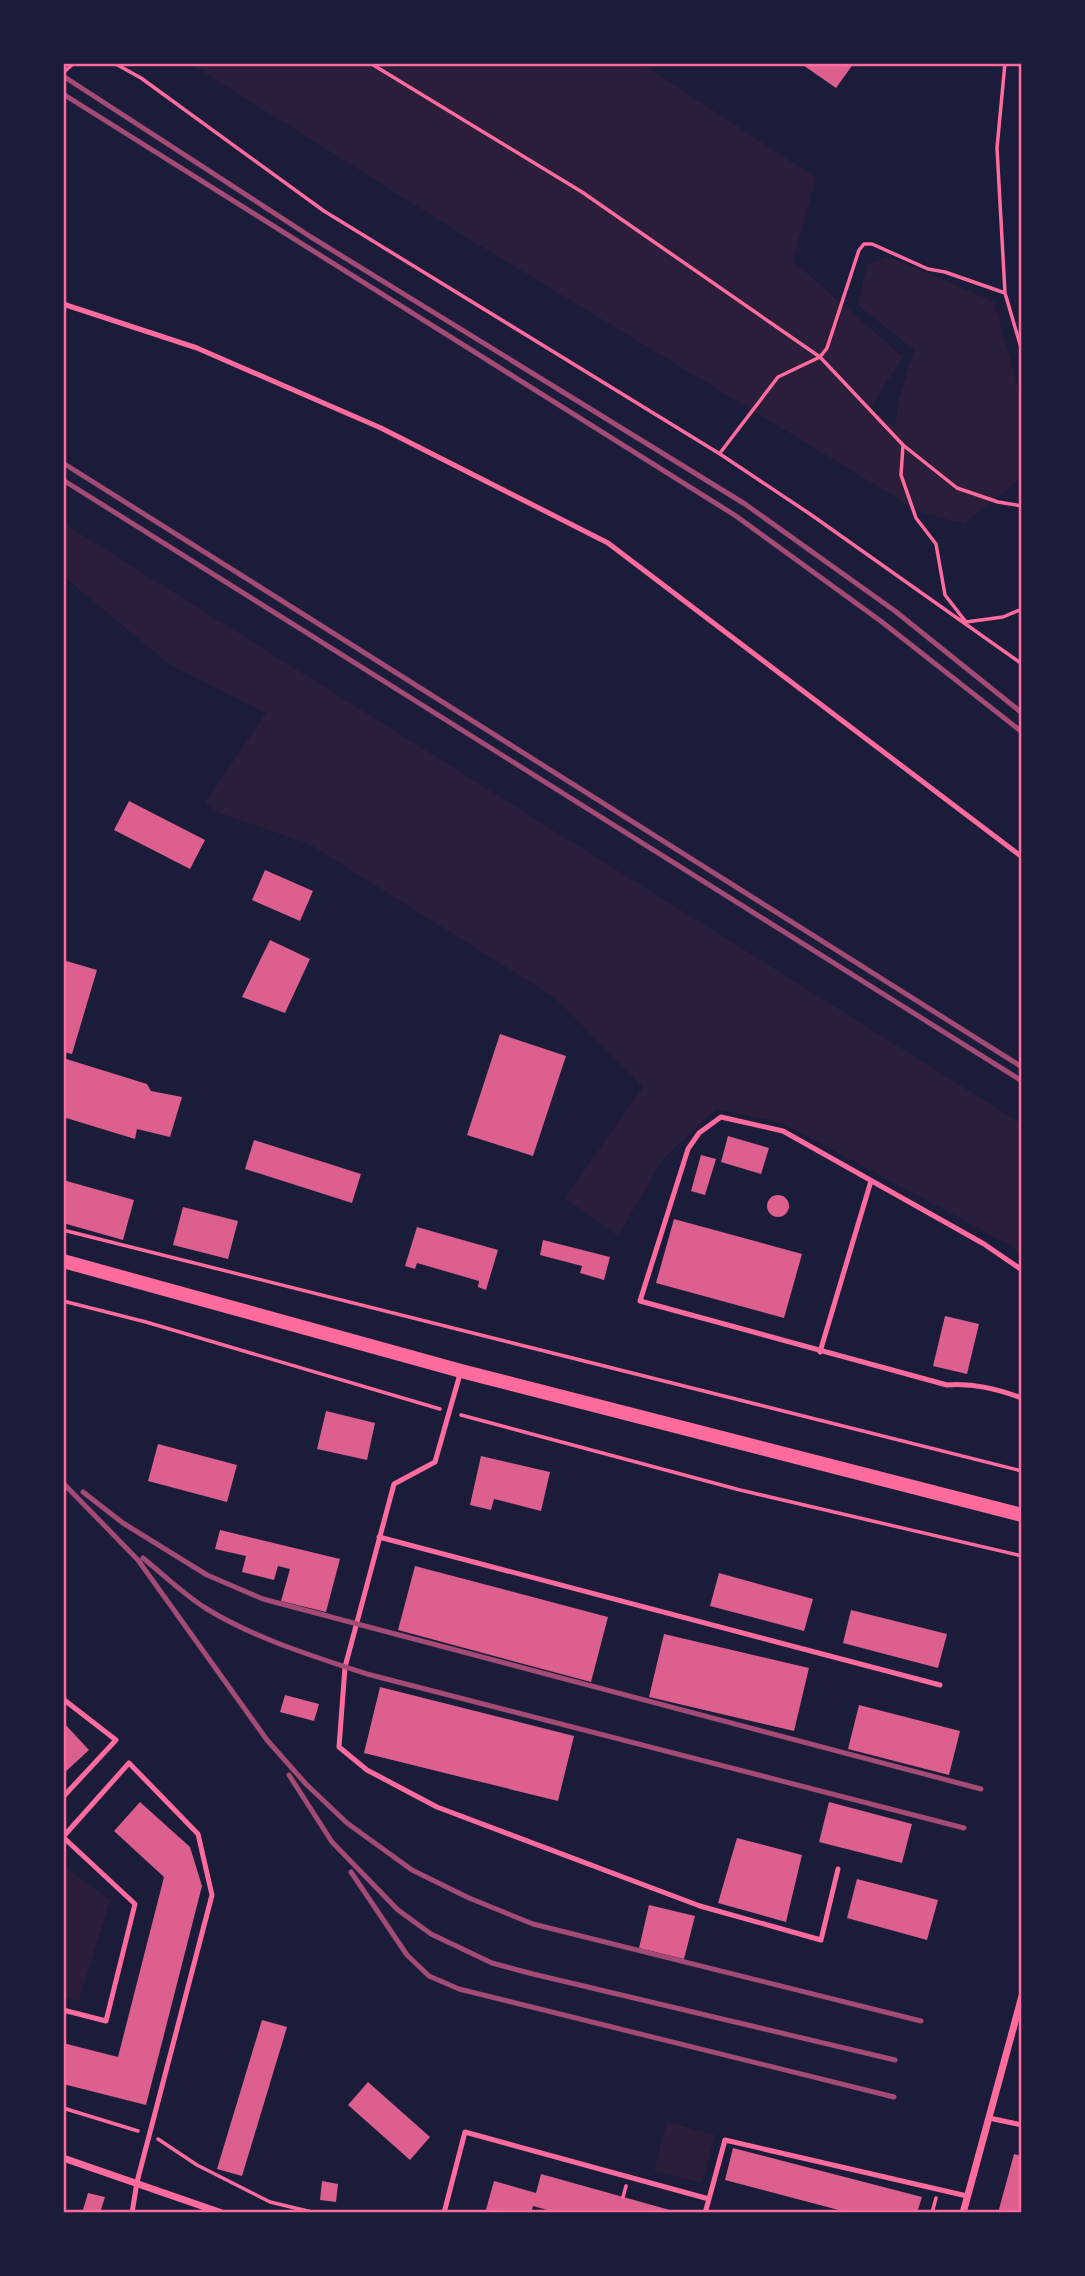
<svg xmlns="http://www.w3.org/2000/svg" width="1085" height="2276" font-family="'Exo 2',sans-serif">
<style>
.green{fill:#2a1e3b}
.building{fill:#dd5f8e}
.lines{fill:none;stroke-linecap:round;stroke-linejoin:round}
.path{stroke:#ff6b9d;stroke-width:3.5}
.service{stroke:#ff6b9d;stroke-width:5}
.minor{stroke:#ff6b9d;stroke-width:7}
.secondary{stroke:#ff6b9d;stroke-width:14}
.rail{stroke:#a44b75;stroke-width:5}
.neatline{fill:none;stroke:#ff6b9d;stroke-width:2.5}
</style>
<rect width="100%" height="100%" fill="#1b1b3a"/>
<path class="green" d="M189,63H641L816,178L793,261L903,357L870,408L895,427L899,398L914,350L858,305L867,264L890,257L994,302L1022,402V477L964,524L920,512L474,242Z
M63,523L1022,1124V1254L1010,1245L782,1123L716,1109L662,1160L618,1236L565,1198L643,1087L554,997L309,844L217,812L205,803L266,713L169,664L63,576Z
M63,1865L110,1900L79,2001L63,1997Z
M667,2122L715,2135L702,2183L654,2170Z"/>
<path class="building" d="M800,63H854L836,88Z
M129,801L205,840L190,869L114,830Z
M265,870L313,891L300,921L252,900Z
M270,940L310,959L285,1013L242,997Z
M63,960L97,970L72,1054L63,1052Z
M500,1034L566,1056L533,1156L467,1135Z
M63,1058L147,1084L151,1091L182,1097L170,1137L137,1129L135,1139L63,1117Z
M728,1136L769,1148L761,1174L721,1162Z
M254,1140L361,1174L352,1203L245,1169Z
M701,1155L716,1159L705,1195L691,1191Z
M63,1180L134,1200L123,1240L63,1223Z
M767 1206a11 11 0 1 1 22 0a11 11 0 1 1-22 0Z
M183,1207L238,1221L228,1259L173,1245Z
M674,1219L802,1254L784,1318L656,1283Z
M417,1227L498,1250L486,1290L478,1287L479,1281L417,1263L415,1269L405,1266Z
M543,1240L610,1257L604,1280L580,1273L582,1266L540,1255Z
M945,1316L979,1324L967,1374L933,1366Z
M326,1411L375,1423L367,1460L317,1449Z
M158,1444L237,1465L227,1502L148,1481Z
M481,1456L550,1472L541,1511L494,1499L491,1510L470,1505Z
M220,1530L340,1559L326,1612L281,1601L290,1569L278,1566L274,1580L242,1572L246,1556L215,1549Z
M415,1566L608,1617L591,1682L398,1630Z
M719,1573L813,1599L804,1631L710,1606Z
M851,1610L947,1634L938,1668L843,1643Z
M664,1634L809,1668L794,1731L649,1697Z
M380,1687L574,1736L558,1801L364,1753Z
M285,1695L319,1704L314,1721L280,1712Z
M859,1705L960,1731L949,1775L848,1749Z
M63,1722L89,1750L63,1774Z
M140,1802L190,1847L202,1886L146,2105L63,2084V2043L118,2057L164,1877L114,1831Z
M829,1802L912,1824L902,1863L819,1842Z
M737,1838L802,1855L786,1922L718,1903Z
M857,1879L938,1900L927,1940L847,1918Z
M649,1905L695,1916L684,1959L639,1948Z
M262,2020L287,2027L242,2176L217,2169Z
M368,2082L430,2137L410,2160L348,2105Z
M733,2148L922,2197L917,2213H850L725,2180Z
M1014,2154L1022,2156V2213H998Z
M541,2174L677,2212V2213H558L533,2206L531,2213H485L494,2181L536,2193Z
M322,2181L338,2184L336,2202L320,2200Z
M88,2193L105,2197L100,2213H82Z"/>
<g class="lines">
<path class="path" d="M114,63L141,78L324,211L720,454L810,514L1022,664
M370,63L582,192L820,357L903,445L957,488L998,502L1022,506
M1005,63L997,148L1005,293L1022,351
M63,73L74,63
M903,445L901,475L916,518L936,544L945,595L966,622L1003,617L1022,609
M720,453L778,377L820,357L827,348L859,250L864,244H872L928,269L945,272L1005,293
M63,1230L1022,1471
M63,1301L146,1322L440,1409
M461,1415L740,1490L1022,1556
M63,2108L138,2131
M158,2139L197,2165L270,2202L316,2213
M623,2197L626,2186
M932,2213L936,2198"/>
<path class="service" d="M63,304L197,348L381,428L608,543L1022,857
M1022,1270L984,1244L783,1131L721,1117L699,1133L688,1149L640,1301L947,1385C974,1383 997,1389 1022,1398
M820,1352L871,1181
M460,1374L435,1462L394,1484L345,1667L339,1747L367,1770L437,1807L700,1906L821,1940L838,1869
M379,1537L940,1685
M63,1699L116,1740L63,1797
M63,1837L129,1763L198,1834L212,1895L137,2182L132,2213
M63,1837L135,1904L106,2021L63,2010
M989,2118L1022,2125
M444,2213L465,2132L709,2199L725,2140L967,2196
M705,2213L709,2199"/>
<path class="minor" d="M63,2158L222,2213
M963,2213L1022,1996"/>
<path class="secondary" d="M63,1261L461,1371L1022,1515"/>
<path class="rail" d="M63,76L311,237L745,504L895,611L1022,713
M63,94L736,516L882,622L1022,732
M63,463L1022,1067
M63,480L1022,1081
M63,1483L138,1560L267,1740L306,1784L347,1823L412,1870L469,1898L533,1924L921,2021
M83,1492L123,1523L207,1575L263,1599L981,1789
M143,1558C164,1575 184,1595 207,1609C256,1639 313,1656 367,1674L964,1828
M289,1775L332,1842L398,1910L431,1934L492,1963L533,1974L895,2060
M351,1872L407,1955L429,1976L459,1989L894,2097"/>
</g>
<rect width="1085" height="2276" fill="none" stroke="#1b1b3a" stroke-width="130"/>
<rect x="65" y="65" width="955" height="2146" class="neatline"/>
</svg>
